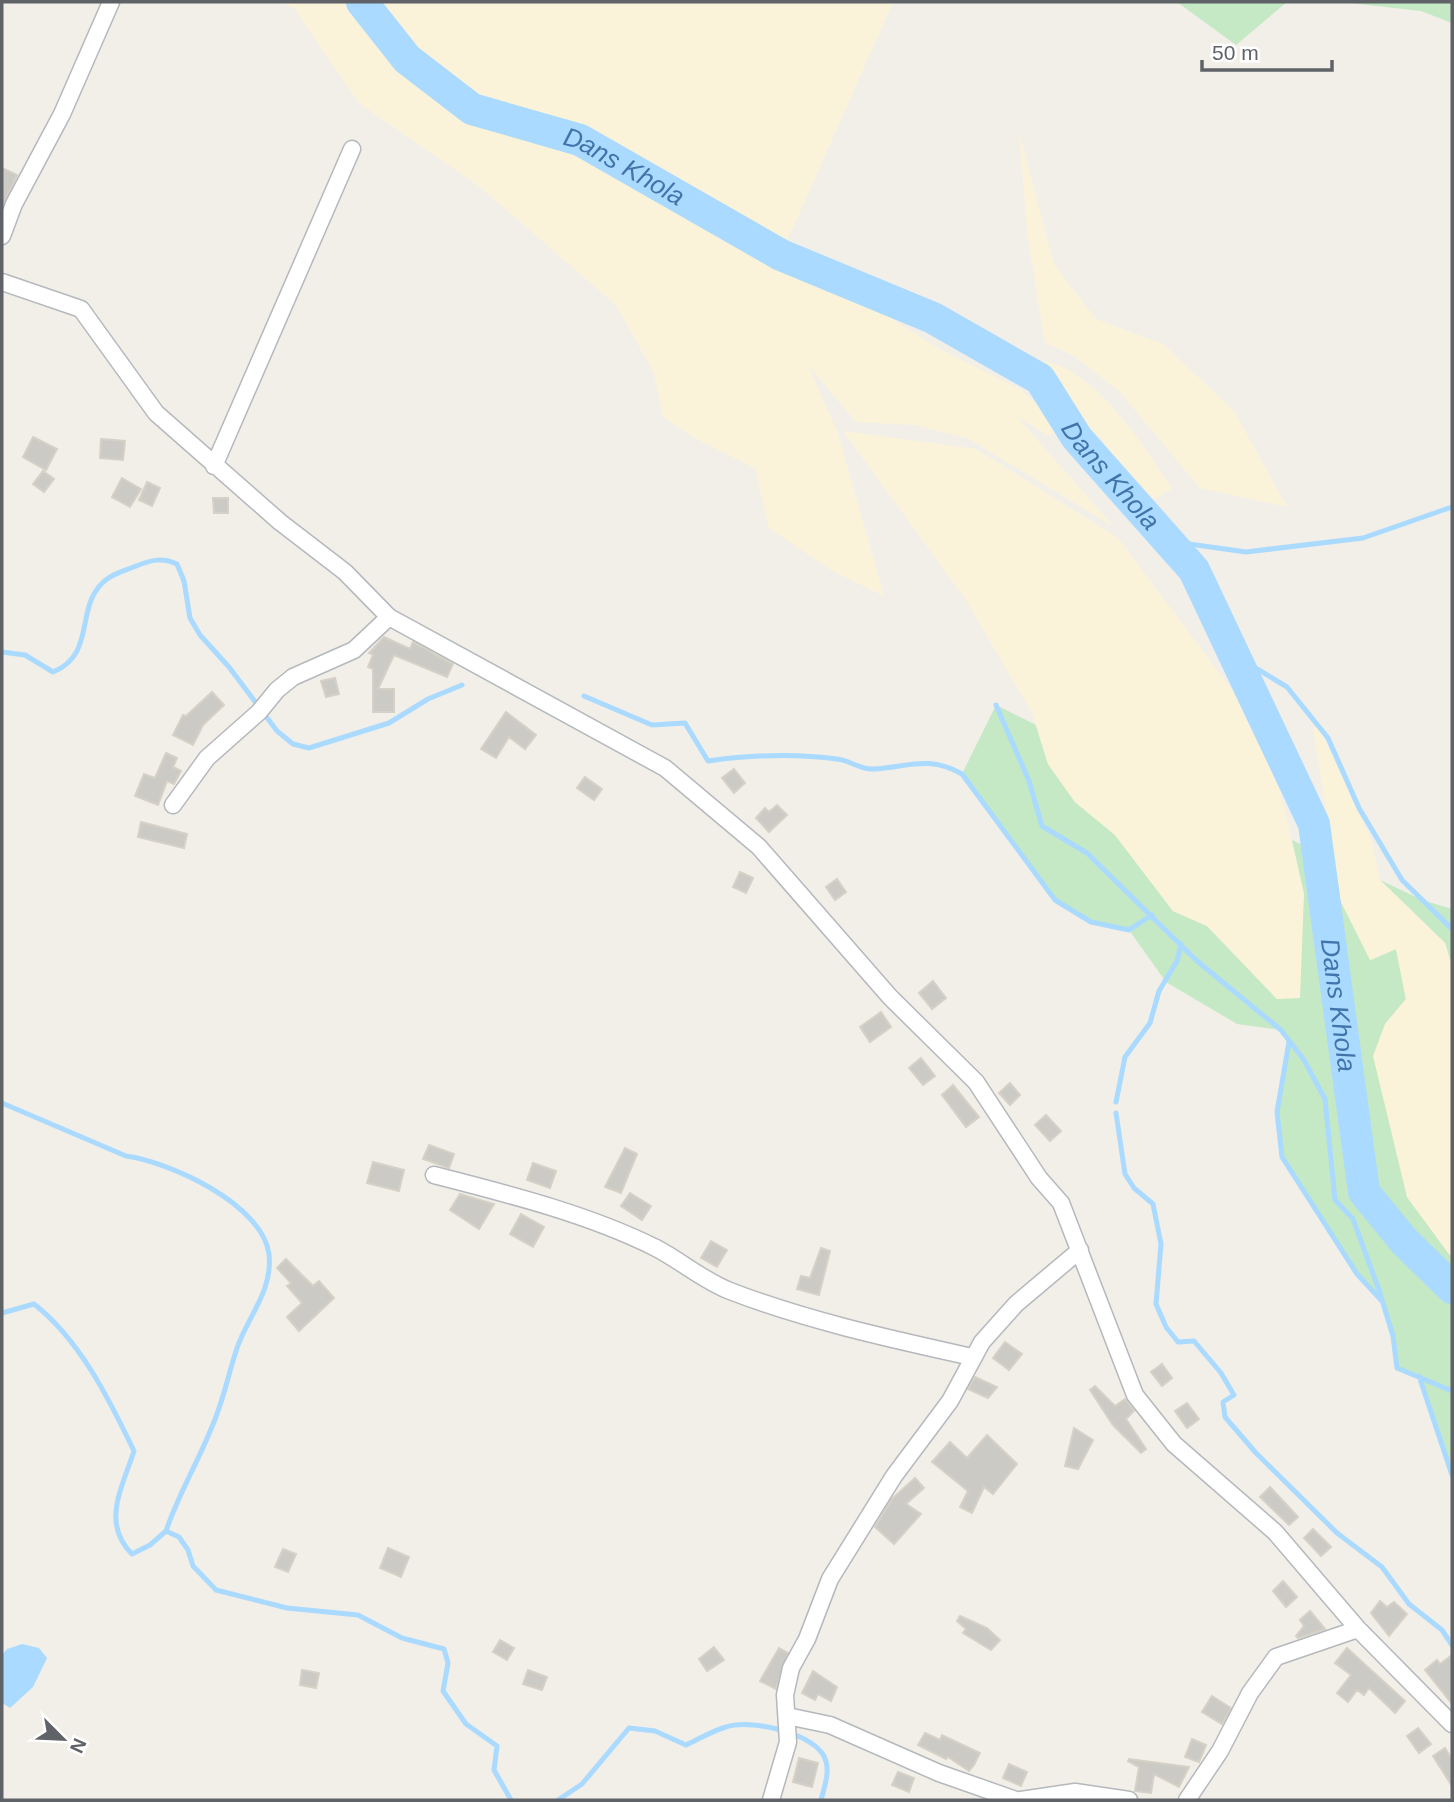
<svg xmlns="http://www.w3.org/2000/svg" width="1454" height="1802" font-family="Helvetica,sans-serif">
<style>
.green{fill:#c5e8c5}
.sand{fill:#fbf3d9}
.water{fill:#aadaff}
.lines{fill:none;stroke-linecap:round;stroke-linejoin:round}
.stream{stroke:#aadaff;stroke-width:5}
.river{stroke:#aadaff;stroke-width:32}
.building{fill:#cccac5;stroke:#d6d1c6;stroke-width:2}
.minor-casing{stroke:#b5b8bc;stroke-width:19}
.minor{stroke:#fff;stroke-width:16}
.labels{text-anchor:middle;dominant-baseline:central;stroke-width:6;stroke-linejoin:round;paint-order:stroke}
.water-label{font-size:26px;font-style:italic;fill:#4174aa;stroke:#fff}
</style>
<rect width="100%" height="100%" fill="#f1efe8"/>
<path class="green" d="M1177,2H1287L1236,45Z
M1341,2H1452V23L1421,11Z
M996,705L1036,725L1048,764L1075,802L1115,835L1173,911L1207,926L1277,999L1304,894L1292,840L1335,861L1341,902L1371,960L1396,949L1406,999L1385,1024L1407,1197L1452,1258V1475L1419,1376L1397,1368L1393,1336L1383,1303L1357,1274L1282,1157L1277,1112L1289,1041L1281,1030L1237,1024L1166,982L1129,930L1091,922L1055,900L962,774Z
M1380,880L1422,900L1452,909V966L1445,943Z"/>
<path class="sand" d="M279,2H893L781,255L800,275L846,289L870,301L893,320L940,349L1021,390L1062,426L1049,436L1016,416L1113,526L967,438L914,425L856,422L808,365L837,431L884,596L831,570L769,528L755,468L700,441L663,417L654,373L616,305L480,187L359,103L294,8Z
M1019,132L1054,265L1096,319L1163,344L1234,411L1287,507L1200,488L1119,391L1074,356L1045,343L1028,239Z
M1024,357C1038,361 1058,363 1070,371C1114,398 1144,447 1172,489L1149,502L1124,473L1103,441Z
M843,431L976,449L1118,538L1232,690L1279,786L1304,894L1300,998L1277,999L1207,926L1173,911L1115,835L1075,802L1048,764L1032,713L966,600Z
M1318,726L1371,839L1380,880L1445,943L1452,966V1258L1407,1197L1373,1056L1385,1024L1406,999L1396,949L1370,960L1341,902L1313,728Z"/>
<path class="water" d="M22,1644L39,1648L47,1658L33,1687L10,1708L2,1703V1655L7,1649Z"/>
<g class="lines">
<path class="stream" d="M1168,541L1246,552L1363,538L1452,507
M2,652L25,655L53,672C98,654 73,604 107,579C115,573 127,570 136,566C151,560 162,557 177,564L184,581L190,618L200,635L229,667L277,731L293,744L309,748L389,723L428,699L462,685
M1234,655L1287,687L1328,738L1359,808L1402,880L1452,929
M584,696L652,725L685,723L708,761C751,755 794,753 837,759C849,760 861,770 873,769C909,767 928,755 962,774L1055,900L1091,922L1129,930L1152,915
M996,705L1029,781L1042,826L1087,853L1197,961L1281,1030L1304,1060L1325,1099L1335,1200L1353,1219L1379,1290L1393,1336L1397,1368L1452,1391
M1289,1042L1277,1112L1282,1157L1357,1274L1381,1300
M1116,1102L1125,1057L1150,1023L1159,991L1177,961L1181,944
M2,1103L126,1156C170,1162 262,1204 269,1254C273,1291 248,1316 237,1348C228,1375 223,1403 211,1429C197,1464 178,1495 166,1531
M1116,1113L1125,1174L1134,1188L1153,1204L1161,1244L1156,1304L1166,1327L1178,1342L1194,1341L1221,1373L1234,1395L1223,1402L1225,1417L1256,1453L1337,1533L1382,1567L1409,1604L1442,1630L1452,1645
M2,1313L34,1304C80,1340 109,1399 134,1451C122,1488 101,1523 132,1554L150,1545L166,1531L179,1537L188,1550L193,1566L216,1590L287,1608L358,1615L402,1638L444,1649L448,1663L443,1691L466,1724L497,1746L494,1770L511,1800
M1419,1376L1452,1475
M558,1800L582,1784L629,1728L655,1731L686,1745C699,1739 712,1731 726,1727C750,1719 806,1732 822,1753C832,1767 825,1785 821,1800"/>
<path class="river" id="s1" d="M362,2L407,59L472,109L580,140L781,255L933,318L1040,379L1077,438L1194,570L1314,824L1364,1192L1404,1241L1452,1288"/>
</g>
<path class="building" d="M2,168L17,175L2,207Z
M33,437L57,449L46,470L23,457Z
M101,439L125,441L123,460L100,458Z
M43,471L54,479L44,492L33,484Z
M122,478L141,489L130,507L112,497Z
M147,482L160,488L152,506L139,500Z
M213,498H228V513H214Z
M384,637L410,649L413,642L453,664L447,677L394,655L378,689H394V712H373V669L368,667L373,655L369,653Z
M335,678L339,694L326,697L321,681Z
M212,692L224,705L203,725L193,745L173,735L183,715L186,716Z
M506,712L536,735L525,749L509,737L496,758L481,749Z
M166,753L177,758L173,767L181,771L174,784L167,781L158,805L135,796L144,774L155,778Z
M734,769L745,783L734,793L722,778Z
M585,777L602,789L594,800L577,788Z
M777,805L787,815L769,832L756,818L765,808L769,812Z
M141,822L187,834L184,848L138,837Z
M740,872L753,878L746,893L733,887Z
M837,879L846,892L835,900L826,887Z
M933,981L946,998L932,1009L919,993Z
M881,1012L891,1027L870,1042L860,1027Z
M921,1058L935,1076L923,1085L909,1068Z
M1010,1083L1020,1095L1010,1105L999,1093Z
M953,1085L979,1117L966,1127L942,1095Z
M1046,1115L1061,1131L1050,1141L1035,1125Z
M429,1145L454,1154L449,1168L423,1159Z
M625,1148L637,1154L621,1193L605,1187Z
M373,1162L404,1170L399,1191L367,1183Z
M533,1163L556,1171L550,1188L527,1180Z
M630,1193L651,1206L642,1220L621,1206Z
M460,1194L494,1204L479,1229L450,1210Z
M521,1214L544,1227L533,1247L510,1234Z
M711,1241L727,1250L717,1267L701,1258Z
M821,1248L830,1251L819,1295L797,1289L801,1276L810,1278Z
M286,1259L313,1286L319,1281L334,1298L299,1331L287,1317L302,1303L287,1286L291,1283L277,1268Z
M1005,1342L1022,1354L1009,1370L993,1358Z
M1162,1364L1172,1378L1162,1386L1151,1372Z
M975,1377L997,1387L988,1398L968,1389Z
M1095,1386L1115,1406L1125,1399L1134,1411L1126,1419L1146,1449L1141,1453L1113,1425L1090,1390Z
M1187,1403L1199,1419L1187,1428L1175,1411Z
M1074,1428L1093,1440L1078,1469L1065,1466Z
M987,1435L1017,1464L993,1494L984,1487L972,1513L960,1507L968,1491L932,1462L950,1442L967,1458Z
M915,1478L924,1488L906,1504L921,1514L894,1544L875,1527L892,1499Z
M1270,1487L1298,1517L1289,1525L1260,1497Z
M1313,1529L1331,1547L1321,1556L1304,1538Z
M388,1548L409,1557L401,1577L380,1568Z
M283,1549L296,1554L288,1572L275,1567Z
M1283,1581L1297,1597L1286,1607L1273,1591Z
M1380,1601L1387,1607L1394,1602L1407,1614L1389,1636L1371,1613Z
M1310,1611L1325,1629L1298,1638L1296,1636L1304,1626L1300,1620Z
M960,1616L987,1628L1000,1640L991,1650L963,1633L966,1629L957,1621Z
M500,1640L514,1648L507,1660L493,1652Z
M714,1647L724,1660L707,1671L699,1659Z
M779,1648L788,1653L776,1689L760,1681Z
M1347,1648L1405,1701L1395,1713L1369,1688L1364,1695L1357,1690L1348,1702L1337,1693L1351,1675L1335,1663Z
M1452,1655V1704L1425,1670L1437,1660L1440,1664Z
M302,1670L319,1673L316,1688L300,1685Z
M528,1670L547,1677L542,1690L523,1684Z
M813,1671L837,1687L831,1701L818,1694L815,1700L802,1693Z
M1212,1696L1231,1708L1222,1724L1202,1712Z
M1418,1728L1431,1744L1419,1753L1407,1736Z
M925,1733L940,1740L942,1735L980,1753L974,1765L969,1771L948,1757L946,1759L918,1745Z
M1192,1739L1206,1745L1199,1762L1185,1757Z
M1445,1748L1452,1759V1786L1433,1756Z
M799,1758L818,1763L812,1787L793,1782Z
M1129,1759L1189,1767L1179,1787L1154,1774L1151,1793L1135,1791L1139,1767L1128,1761Z
M1009,1764L1027,1772L1021,1786L1003,1778Z
M898,1772L914,1778L909,1792L892,1785Z"/>
<g class="lines">
<g class="minor-casing">
<path id="minor" d="M2,236L14,204L62,114L111,2
M2,282L81,309L156,413L280,522L345,572L389,617L665,768L759,847L890,997L976,1082L1039,1178L1061,1203L1135,1395L1174,1444L1275,1532L1358,1629L1452,1724
M214,466L352,149
M173,805L207,758L259,712L277,690L293,677L354,650L389,617
M434,1175C508,1194 588,1214 656,1248C681,1261 704,1281 730,1291C808,1321 891,1339 972,1357
M787,1716L830,1725L939,1773L1016,1800
M771,1800L788,1742L785,1695L791,1668L807,1639L830,1579L894,1476L950,1401L982,1342L1016,1304L1080,1250
M1021,1800L1075,1792L1129,1800
M1187,1800L1220,1751L1250,1693L1276,1657L1358,1629"/>
</g>
<use href="#minor" class="minor"/>
</g>
<g class="labels">
<g class="water-label">
<text stroke="none"><textPath href="#s1" startOffset="318">Dans Khola</textPath></text>
<text stroke="none"><textPath href="#s1" startOffset="906">Dans Khola</textPath></text>
<text stroke="none"><textPath href="#s1" startOffset="1496">Dans Khola</textPath></text>
</g>
</g>
<rect width="1454" height="1802" fill="none" stroke="#5f6368" stroke-width="7"/>
<g transform="translate(63 1739) rotate(114)" stroke="#ffffff" stroke-width="5" paint-order="stroke">
<path d="M0-5L12 26L0 18L-12 26Z" fill="#5f6368"/>
<text y="-10" font-size="19" font-weight="bold" text-anchor="middle" fill="#5f6368">N</text>
</g>
<path d="M1202 60v10h130v-10" fill="none" stroke="#5f6368" stroke-width="3.5"/>
<text x="1212" y="60" font-size="21" fill="#5f6368" stroke="#ffffff" stroke-width="5" paint-order="stroke">50 m</text>
</svg>
